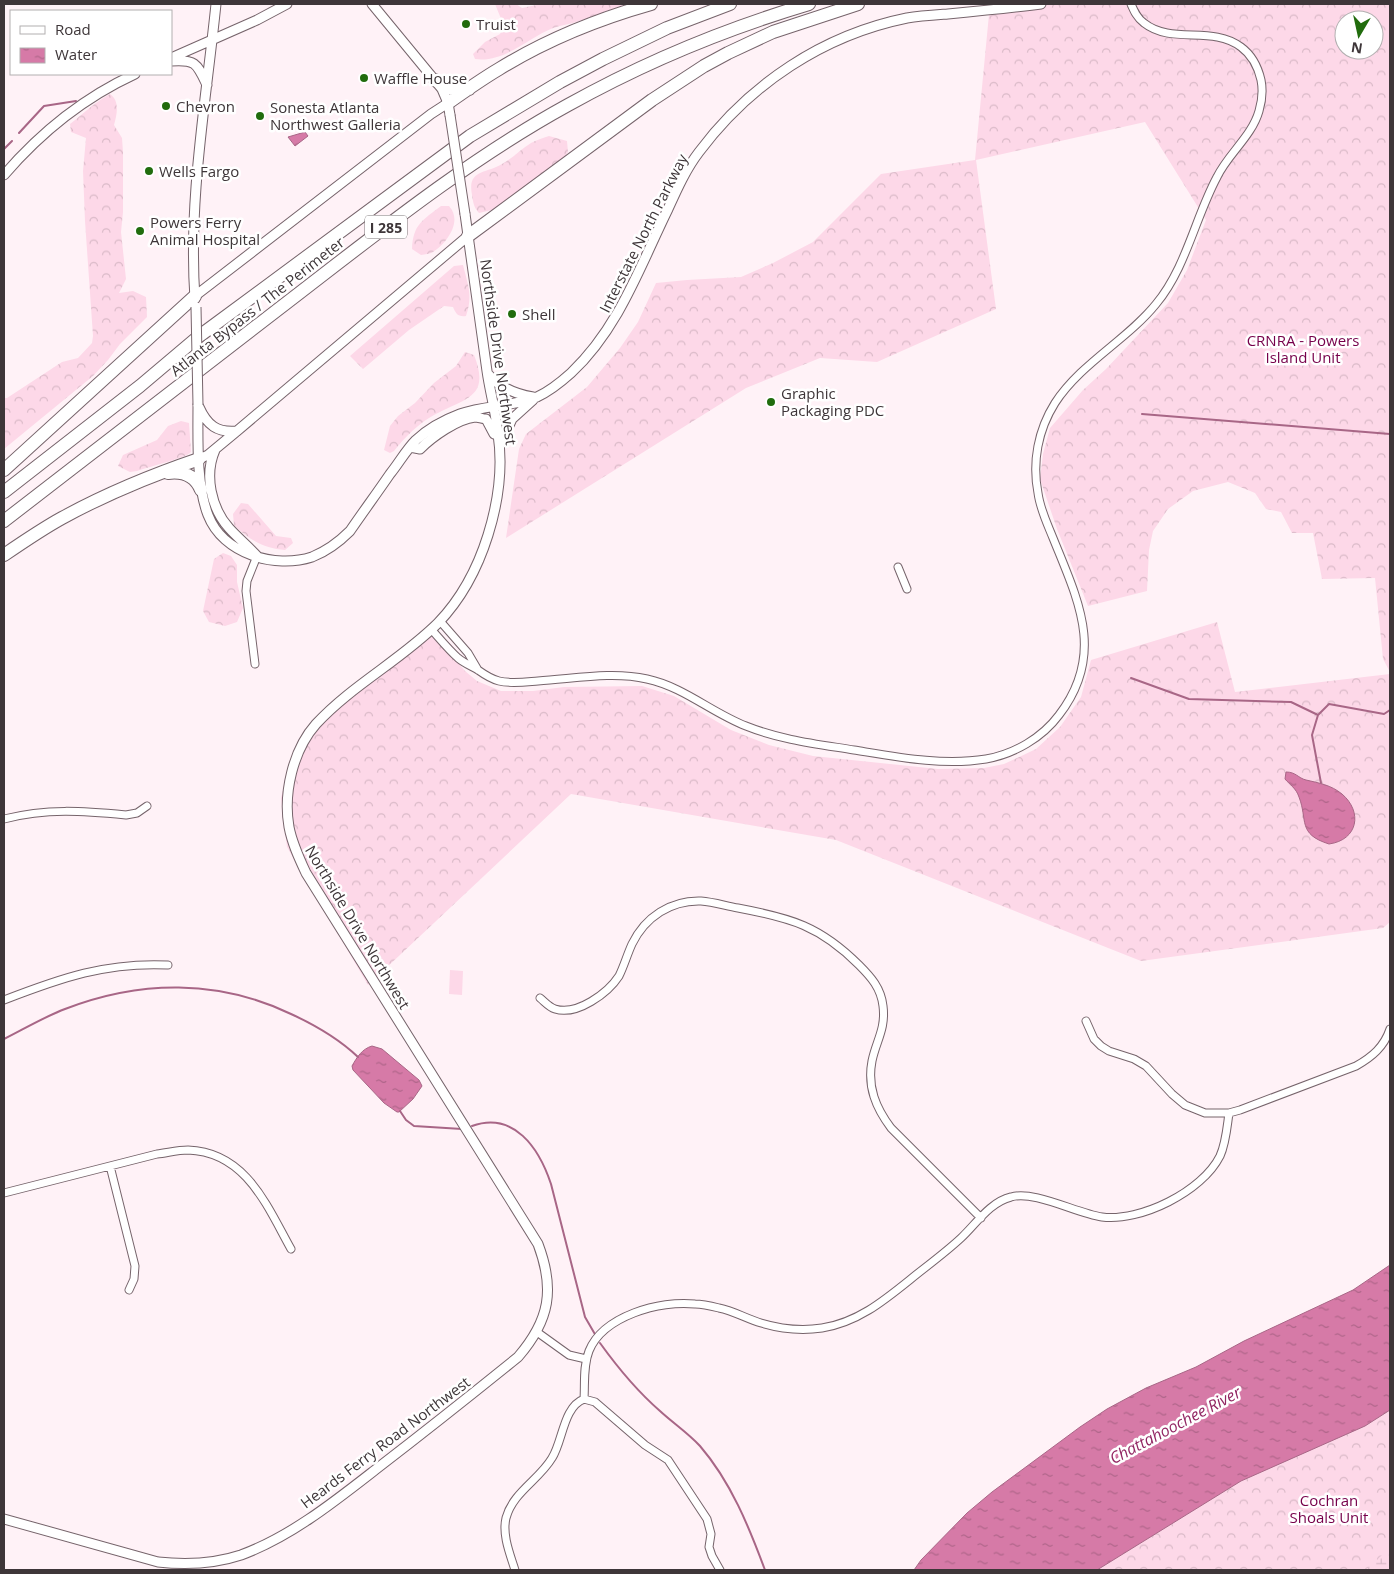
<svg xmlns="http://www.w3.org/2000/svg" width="1394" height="1574" font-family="'Open Sans',sans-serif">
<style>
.green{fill:#fdd8e8}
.forest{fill:url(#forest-crowns);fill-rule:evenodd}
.wetland{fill:url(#wetland-marsh)}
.water{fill:url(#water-ripples);stroke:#a86686}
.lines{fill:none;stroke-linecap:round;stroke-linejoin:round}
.stream{stroke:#a86686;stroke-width:2}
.street-casing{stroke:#76646b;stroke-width:9}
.secondary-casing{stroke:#76646b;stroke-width:11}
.highway-casing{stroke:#76646b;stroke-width:14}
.street{stroke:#fff;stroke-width:7}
.secondary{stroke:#fff;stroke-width:9}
.highway{stroke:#fff;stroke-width:12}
.secondary-bridge-casing{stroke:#76646b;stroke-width:11;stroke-linecap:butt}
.secondary-bridge{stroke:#fff;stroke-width:9}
.poi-dot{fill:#216c0d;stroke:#fff;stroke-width:2}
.labels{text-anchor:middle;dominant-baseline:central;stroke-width:5;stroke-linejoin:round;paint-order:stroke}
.shield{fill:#fff;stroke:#787274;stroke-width:1}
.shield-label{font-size:14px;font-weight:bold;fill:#3e3639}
.poi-label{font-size:15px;fill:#3e3639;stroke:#fff;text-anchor:start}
.street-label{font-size:15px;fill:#3e3639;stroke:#fff}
.park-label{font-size:15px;fill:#76004b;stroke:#fff}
.water-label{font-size:16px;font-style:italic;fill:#922663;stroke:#fff}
</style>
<defs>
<pattern id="forest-crowns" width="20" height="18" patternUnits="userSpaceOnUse" patternTransform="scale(1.25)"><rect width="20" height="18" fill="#fdd8e8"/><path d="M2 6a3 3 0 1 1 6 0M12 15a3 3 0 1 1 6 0" fill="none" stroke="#dabac8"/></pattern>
<pattern id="wetland-marsh" width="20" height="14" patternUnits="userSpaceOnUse" patternTransform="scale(1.25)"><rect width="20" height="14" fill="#fdd8e8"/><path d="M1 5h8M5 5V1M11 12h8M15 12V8" fill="none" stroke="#dabac8"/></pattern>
<pattern id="water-ripples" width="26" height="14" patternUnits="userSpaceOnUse" patternTransform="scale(1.25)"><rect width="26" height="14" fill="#d67aa7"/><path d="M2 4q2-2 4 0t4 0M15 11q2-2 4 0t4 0" fill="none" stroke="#af6589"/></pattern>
</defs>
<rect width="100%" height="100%" fill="#fff2f7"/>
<path class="green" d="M450,970L463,971L462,995L449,994Z"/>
<path class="forest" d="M495,4H516L522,8L541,4H626C611,9 595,16 579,21C571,24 562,25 553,28C528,38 504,63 475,59L473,54L485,42L500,34L504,26Z
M990,4H1390V672L1383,659L1375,578L1322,579L1313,533H1292L1281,512L1266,509L1255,493L1228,482L1193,491L1168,509L1153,531L1149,550L1147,591L1088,606L1057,529L1040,479L1043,454L1050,428L1083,390L1106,369L1168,303L1187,270L1206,220L1145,122L976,160L996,309L877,362L820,358L746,388L506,538L519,449L526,434L587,387L620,348L638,322L656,283L687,280L741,277L773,263L813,242L881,174L975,160ZM1344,20H1374V50H1344Z
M110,94C120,101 117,114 114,125L122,138L123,152V212L121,232L126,279L119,293L133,291L146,297L147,317L120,344L108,360L93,376L4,449V398H7L62,362L78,358L92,343L93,336L85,221L83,171L86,138L71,132L70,124C83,114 95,102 110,94Z
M549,136L567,141L568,152L564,158L496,209L479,213C474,208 473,202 472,195C467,169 486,174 502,164C513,158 521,149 531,143C536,140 543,138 549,136Z
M441,206H449C463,221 447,243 433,252C430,254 425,254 421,255L412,249C413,224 423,220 441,206Z
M463,265C468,285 473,296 466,316C458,317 456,314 453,307L444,306L409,330L363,369L350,356L454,266Z
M465,352L474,355C491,398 465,398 434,415C418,424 406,436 394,451L390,453L384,450L390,426L398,416L415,403L434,383L456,366Z
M181,421L189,423L191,452C186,458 148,467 137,471L130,472L118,466L123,455L157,440L168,426Z
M241,503L248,504L276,536L291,538L293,543L285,550C264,548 249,540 234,525L233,514Z
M223,553L231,556L237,565V582L243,608L237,622L225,626L209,622L203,611L214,559Z
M1217,622L1235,692L1390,674V922L1383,928L1141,961L836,840L571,794L368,985L287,847L281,798L292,756L323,717L432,632L465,671L477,681L501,691H533L564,687L642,686L674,696L731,730L769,745L813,756L938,769L984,768L1004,764L1036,749L1060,727L1081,697L1091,660Z
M1390,1410V1570H1097L1241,1481L1365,1426Z"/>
<path class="wetland" d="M1390,1547V1570H1364L1370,1567Z"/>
<path class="water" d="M305,132L308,136L295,146L288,137Z
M1286,772C1296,772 1298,778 1306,780C1319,783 1331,785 1342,794C1363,812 1358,840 1329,844C1297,834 1308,820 1299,797C1296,788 1290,785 1285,779Z
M372,1046L382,1049L419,1080L422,1086L413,1099L399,1112H397L384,1103L353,1070L352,1066C357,1057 362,1049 372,1046Z
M1390,1265V1410L1365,1426L1241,1481L1097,1570H914L921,1560L967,1513L992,1492L1080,1427L1107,1409L1146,1388L1196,1367L1244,1341L1353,1290Z"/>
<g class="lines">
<path class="stream" d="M19,133L44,106L76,101
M4,149L12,141
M1142,414L1390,434
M1131,678L1189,699L1291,702L1318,715
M1321,783L1312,735L1318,715L1329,704L1384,714L1390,710
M4,1039C24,1029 44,1017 65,1009C140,980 218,979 291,1014C315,1025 338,1038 358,1057
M400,1111L406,1120L414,1126L462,1129
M472,1126C514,1111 539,1148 551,1184L585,1317L596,1336
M600,1343C618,1368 637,1391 660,1411C673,1423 688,1433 700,1446C731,1482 749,1527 765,1570"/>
<g class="street-casing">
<path id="street" d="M898,567L907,589
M440,621L468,653L478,670
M431,629C440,639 448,649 458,658C464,663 471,666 478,670C485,675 491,679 499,681C511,684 525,682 538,681C573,679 612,671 647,679C684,687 712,713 746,726C781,740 817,744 854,750C897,757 943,766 986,759C1014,754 1042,738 1059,715C1106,654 1078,600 1053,538C1047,523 1040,509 1038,493C1032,462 1038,430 1055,403C1081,363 1127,340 1156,304C1186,268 1195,218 1217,177C1228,154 1252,136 1259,111C1262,101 1263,90 1261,80C1258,67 1252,55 1241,47C1212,25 1172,45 1144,23C1137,18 1134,11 1131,4
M255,664L246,591L247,581L257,556
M4,819C47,808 83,811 126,815L137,813L147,806
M540,998C545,1002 549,1007 555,1009C577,1016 608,993 619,976C624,966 627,955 632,944C645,917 671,900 701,901C714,902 726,906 738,908C791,918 820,926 859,965C871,977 881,988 883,1006C886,1029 876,1041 872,1061C867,1087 876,1108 891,1128L981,1218
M4,1000C61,978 106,962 168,965
M1086,1021L1094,1039L1101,1046L1109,1051L1134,1059L1146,1066L1172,1094L1185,1105L1205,1113H1229L1240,1110L1356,1066C1372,1057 1384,1047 1390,1029
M110,1166L135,1266L134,1279L129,1290
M4,1193L157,1154C167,1153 177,1150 188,1150C246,1152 267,1206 291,1249
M537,1332L569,1355L586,1359
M584,1399C585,1383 583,1366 589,1351C603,1316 660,1300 695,1304C703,1304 711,1306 719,1308C734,1311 747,1319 761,1323C781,1329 802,1331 822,1328C860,1322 887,1298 917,1274C931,1263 947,1251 961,1238C976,1224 990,1202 1011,1197C1034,1190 1076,1213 1102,1217C1140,1222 1202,1192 1220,1156C1226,1143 1227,1127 1229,1113
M584,1399L595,1402L645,1445L668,1460L707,1519L711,1534L709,1547L712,1556L720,1570
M515,1570C510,1554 502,1535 506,1518C513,1492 539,1480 552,1458C563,1441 563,1407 584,1399"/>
</g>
<g class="secondary-casing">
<path id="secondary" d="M372,4L442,89L448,103L450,115
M171,58L257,20L287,4
M171,61C196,59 197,64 207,85
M4,175C41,132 83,98 135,74
M195,296L431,114L448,103
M195,299C188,200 206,102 216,4
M488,374C500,388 515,394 533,397
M198,405C198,438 196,484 208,515C223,554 275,569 312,557C327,551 339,542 350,531C363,512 377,493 390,474C399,463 406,450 416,440C428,429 444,420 460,414C485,405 512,407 537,397C550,391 561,382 571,373C619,328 640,266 668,209C677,189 686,169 699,152C750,84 823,35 907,18C920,16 935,15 948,14C979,11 1010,8 1041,4
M199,407C207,425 217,433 237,431
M501,443L512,419L533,400
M410,447L420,449C432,437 457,419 475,417C478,417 483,419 486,419L494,434
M215,450C204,475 211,508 229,528C238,538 248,546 257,556
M199,459L208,455L237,431L468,236
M4,1519L158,1562C186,1565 214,1564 241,1555C290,1537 334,1502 375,1470C423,1433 471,1395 518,1357C550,1320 555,1289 538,1244L306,873C299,858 292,843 289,827C283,793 293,750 316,724C352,685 401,660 438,623C461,599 478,567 488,535C498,503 503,467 498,434C496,413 490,392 487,371C480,319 472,267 465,214"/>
</g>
<g class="highway-casing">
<path id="highway" d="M435,80L448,88L469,89
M448,103C465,91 482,79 499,69C546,40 598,19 651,4
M468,236L652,100L704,66L728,53L773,32L858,4
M4,470L195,296
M168,473C183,471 195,475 201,490
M4,492L140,386L198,337L470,136L560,82L603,59L667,28L730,4
M4,521C95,451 186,381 276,311C370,239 464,162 568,105C645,62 725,29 809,4
M4,555C23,542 42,529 62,518C106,494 152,475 199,459"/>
</g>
<use href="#street" class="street"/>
<use href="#secondary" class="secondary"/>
<use href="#highway" class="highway"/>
<g class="secondary-bridge-casing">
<path id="secondary-bridge" d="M450,115L465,214
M196,307L198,405"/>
</g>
<use href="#secondary-bridge" class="secondary-bridge"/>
</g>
<g class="poi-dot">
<circle cx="466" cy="24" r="5"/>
<circle cx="364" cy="78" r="5"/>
<circle cx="166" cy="106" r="5"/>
<circle cx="260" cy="116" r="5"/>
<circle cx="149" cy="171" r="5"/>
<circle cx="140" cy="231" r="5"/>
<circle cx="512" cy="314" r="5"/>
<circle cx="771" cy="402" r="5"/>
</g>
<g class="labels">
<rect class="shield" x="365" y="215.5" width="42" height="23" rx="4"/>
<g class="shield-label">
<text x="386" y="227">I 285</text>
</g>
<g class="poi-label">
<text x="476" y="24">Truist</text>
<text x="374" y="78">Waffle House</text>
<text x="176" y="106">Chevron</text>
<text x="270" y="107">Sonesta Atlanta<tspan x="270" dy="17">Northwest Galleria</tspan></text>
<text x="159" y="171">Wells Fargo</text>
<text x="150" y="222">Powers Ferry<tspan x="150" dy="17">Animal Hospital</tspan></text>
<text x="522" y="314">Shell</text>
<text x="781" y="393">Graphic<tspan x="781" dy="17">Packaging PDC</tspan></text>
</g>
<g class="street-label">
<text transform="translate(643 233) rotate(-63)">Interstate North Parkway</text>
<text transform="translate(257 306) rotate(-38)">Atlanta Bypass / The Perimeter</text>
<text transform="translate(499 352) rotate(82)">Northside Drive Northwest</text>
<text transform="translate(358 927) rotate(59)">Northside Drive Northwest</text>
<text transform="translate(385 1442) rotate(-37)">Heards Ferry Road Northwest</text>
</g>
<g class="park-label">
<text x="1303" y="340">CRNRA - Powers<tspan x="1303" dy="17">Island Unit</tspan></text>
<text x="1329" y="1500">Cochran<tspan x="1329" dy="17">Shoals Unit</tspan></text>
</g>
<g class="water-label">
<text transform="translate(1175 1425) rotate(-28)">Chattahoochee River</text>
</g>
</g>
<rect width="1394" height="1574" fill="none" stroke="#3e3639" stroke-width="10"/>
<rect x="10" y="10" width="162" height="65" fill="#ffffff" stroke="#b2afb0"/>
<rect x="20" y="26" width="25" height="8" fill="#ffffff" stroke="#b2afb0"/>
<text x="55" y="35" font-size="15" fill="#3e3639">Road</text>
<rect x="20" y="48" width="25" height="15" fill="url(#water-ripples)" stroke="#b2afb0"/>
<text x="55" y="60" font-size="15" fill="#3e3639">Water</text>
<g transform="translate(1359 35) rotate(189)"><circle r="24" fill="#ffffff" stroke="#b2afb0"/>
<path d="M0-4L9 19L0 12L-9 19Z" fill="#216c0d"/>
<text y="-8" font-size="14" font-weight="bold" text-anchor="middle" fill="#3e3639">N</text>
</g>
</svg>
